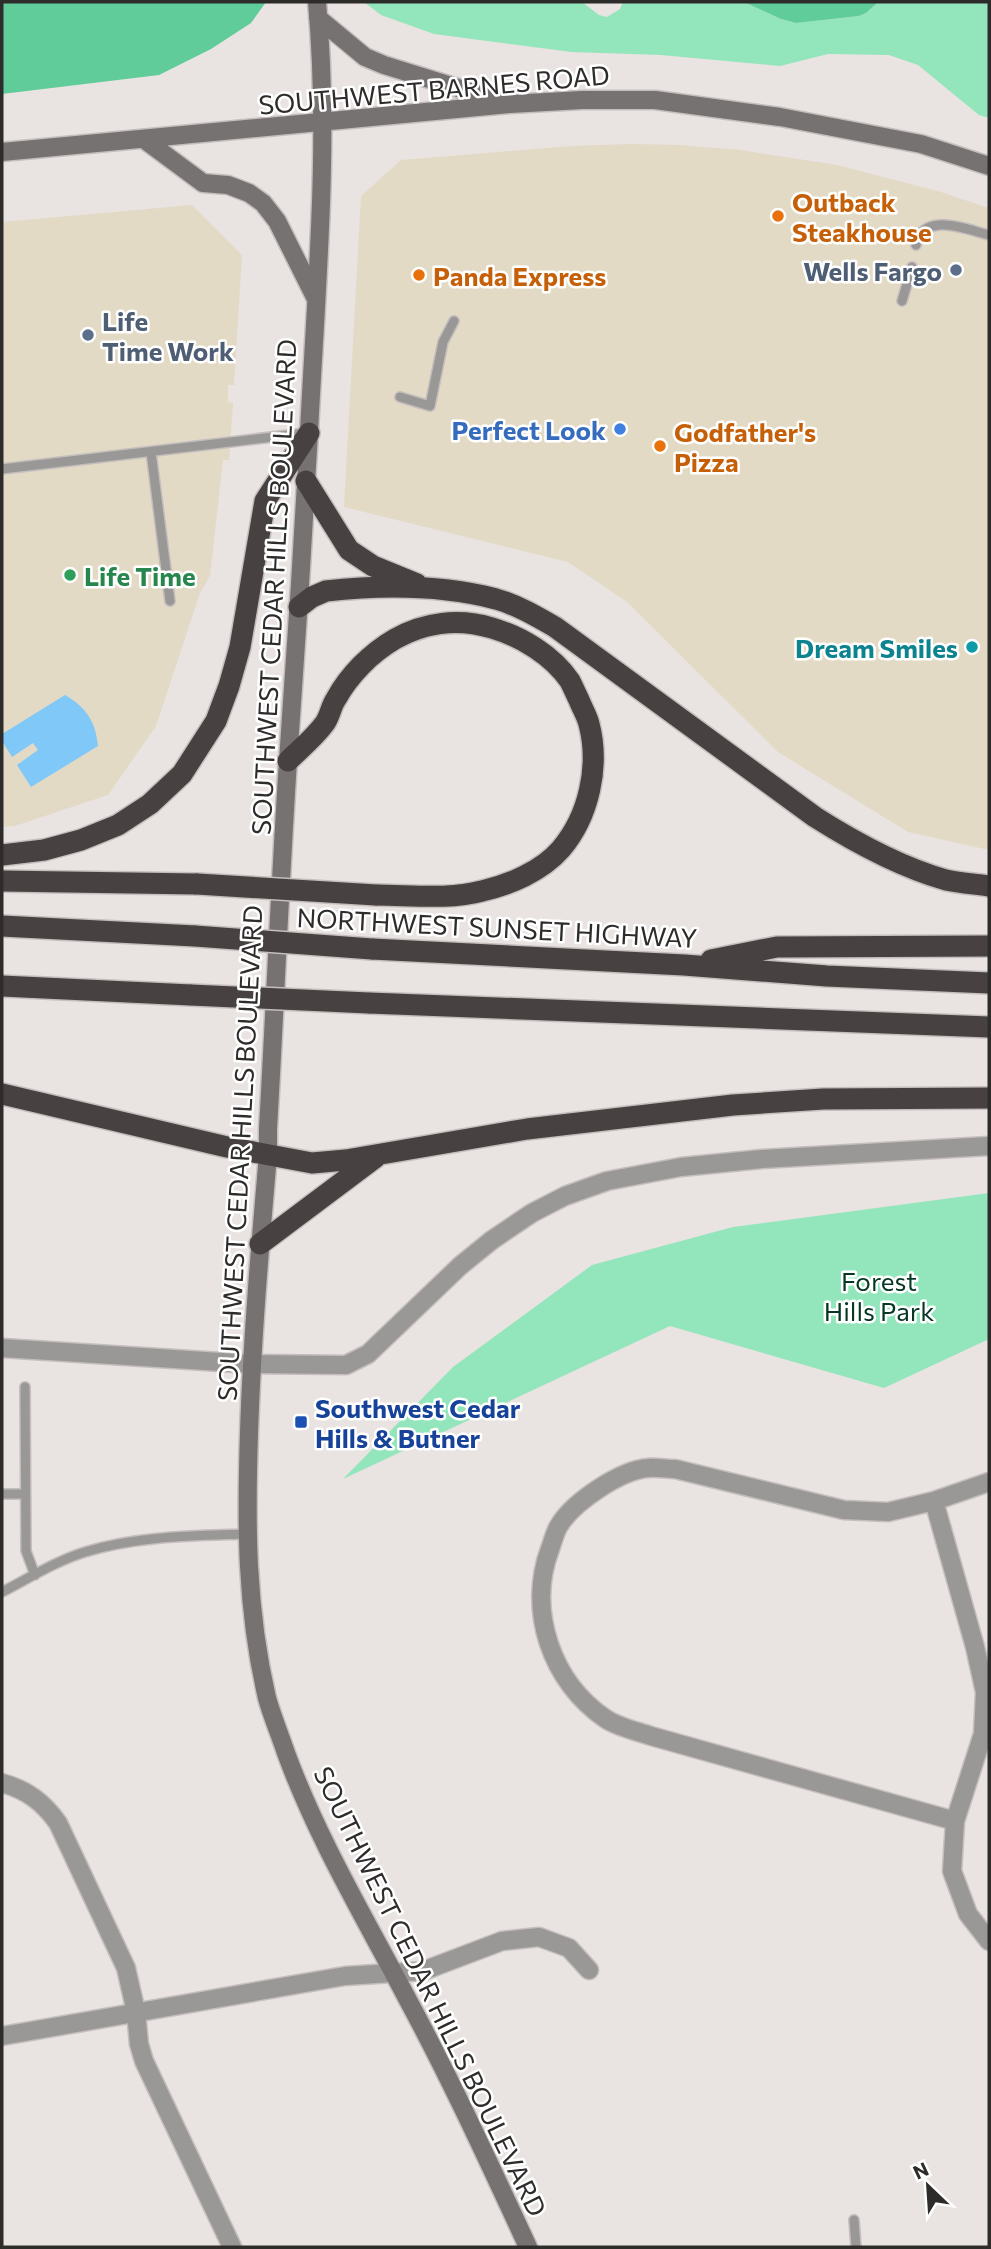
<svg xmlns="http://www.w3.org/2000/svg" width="991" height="2249" font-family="Commissioner,sans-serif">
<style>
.commercial{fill:#e2dac5}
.green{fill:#93e5bb}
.forest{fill:#5fcc9a}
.water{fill:#80c8f8}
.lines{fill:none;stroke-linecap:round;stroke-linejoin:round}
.service-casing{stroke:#c4bebd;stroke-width:12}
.minor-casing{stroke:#c4bebd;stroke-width:21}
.tertiary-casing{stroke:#c4bebd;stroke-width:21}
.secondary-casing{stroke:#c4bebd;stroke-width:21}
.motorway-casing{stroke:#c4bebd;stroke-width:24}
.service{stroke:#9a9797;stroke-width:9}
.minor{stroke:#9a9797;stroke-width:18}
.tertiary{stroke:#9a9797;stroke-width:18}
.secondary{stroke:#767272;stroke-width:18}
.motorway{stroke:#474241;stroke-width:21}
.motorway-bridge-casing{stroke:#c4bebd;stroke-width:24;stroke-linecap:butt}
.motorway-bridge{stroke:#474241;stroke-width:21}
.food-dot{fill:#e8710a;stroke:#fff;stroke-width:2.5}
.service-dot{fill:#5c6f8a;stroke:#fff;stroke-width:2.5}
.shop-dot{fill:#3f7fe0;stroke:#fff;stroke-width:2.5}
.leisure-dot{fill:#2e9e5b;stroke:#fff;stroke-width:2.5}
.culture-dot{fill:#0f9aa8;stroke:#fff;stroke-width:2.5}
.transit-dot{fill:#1a4fb4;stroke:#fff;stroke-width:2.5}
.labels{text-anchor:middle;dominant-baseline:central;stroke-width:5;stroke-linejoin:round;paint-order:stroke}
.street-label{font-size:26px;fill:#2e2c2b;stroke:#fff}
.food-label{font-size:26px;font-weight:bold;fill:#c56008;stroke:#fff;text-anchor:start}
.service-label{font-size:26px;font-weight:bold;fill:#4e5e75;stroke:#fff;text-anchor:end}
.shop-label{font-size:26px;font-weight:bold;fill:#366cbe;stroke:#fff;text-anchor:end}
.leisure-label{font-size:26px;font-weight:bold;fill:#27864d;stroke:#fff;text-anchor:start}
.culture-label{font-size:26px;font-weight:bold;fill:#0d838f;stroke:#fff;text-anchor:end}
.park-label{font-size:26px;fill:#053723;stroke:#fff}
.transit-label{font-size:26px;font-weight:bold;fill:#164399;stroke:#fff;text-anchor:start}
</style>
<rect width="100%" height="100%" fill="#e9e3e1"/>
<path class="commercial" d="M630,144L681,145L740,150L837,165L941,192L989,208V850L908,832L778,752L627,602L568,562L344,507L361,196L401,160L570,146Z
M192,205L242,255L234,385H228V402L233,403L229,460H223L210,576L200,593L156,726L108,795L15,826L2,827V222Z"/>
<path class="green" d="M364,2H582L599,15L607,17L620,9L623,2H744L781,19L796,23L859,16L866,13L878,2H989V118L979,115L918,65L889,55L828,54L780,66L661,55L572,52L434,34L381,15Z
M989,1193V1339L884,1388L670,1326L343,1479L453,1367L592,1265L733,1227Z"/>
<path class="forest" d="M2,2H266L251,23L211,49L159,75L2,94Z
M744,2H878L866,13L859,16L796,23L781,19Z"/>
<path class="water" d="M65,695C86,707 96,722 98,746L31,787L17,765L38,750L33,743L12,757L2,741V734Z"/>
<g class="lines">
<g class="service-casing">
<path id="service" d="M916,245C923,211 965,229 989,235
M902,301L912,267
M400,397L430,406L443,342L454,321
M151,452L170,601
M2,469L306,433
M25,1387L26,1551L35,1575
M2,1494H24
M2,1592C29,1578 56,1561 85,1552C138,1536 192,1536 246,1534
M854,2220L856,2247"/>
</g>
<g class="minor-casing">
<path id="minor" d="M934,1501L975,1647L985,1692L983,1734L955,1821L952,1871L968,1914L989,1941
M2,1783C27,1790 43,1802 58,1823L126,1968L136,2012L139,2044L144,2061L232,2247
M955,1821L651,1736C636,1731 618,1727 606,1719C551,1682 527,1610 550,1549C553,1541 555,1531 560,1524C575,1501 621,1470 648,1468C657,1467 666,1469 675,1469L844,1510L888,1512L934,1501L989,1482
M2,2036L345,1976L423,1971L502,1941L539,1937L569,1948L589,1970"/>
</g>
<g class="tertiary-casing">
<path id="tertiary" d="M2,1348L252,1364L346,1365L368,1354L460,1266L492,1240L532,1213L565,1196L607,1181L681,1167L762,1159L989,1146"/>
</g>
<g class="secondary-casing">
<path id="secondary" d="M317,2C330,145 316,290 309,432C303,542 296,651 288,761C280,883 275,1006 268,1129V1155C260,1247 252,1340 249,1433C246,1524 246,1608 267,1698C272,1716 280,1735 286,1753C318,1840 366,1920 409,2002C452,2082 490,2165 528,2247
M318,18L365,57L384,65L500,101
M145,140L203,183L228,185L249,193L263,203L277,221L315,297
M2,152L510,104L582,100H655L780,117L921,144L989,166"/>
</g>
<g class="motorway-casing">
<path id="motorway" d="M306,481L349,550L373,566L417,584
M299,607L312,597L326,591C381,585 442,585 496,599C517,605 536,616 555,627L815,817C856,843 900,867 946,880C960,883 975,884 989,886
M288,761C300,749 315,737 325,723C330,716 331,706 336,699C349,675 371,653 395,639C425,622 459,618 492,628C522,637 552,655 570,681C573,687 576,694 579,700C582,708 587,716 589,724C600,766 589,816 561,849C542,871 509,885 482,891C449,900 410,895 376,895
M2,855L44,850L81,840L118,825L150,804L182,774L216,721L229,686L240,647L265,501L309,433
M2,881L197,884
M2,926L195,936
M372,949L684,965L827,976L989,983
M711,960L777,947L989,946
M2,986L191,995
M369,1003L989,1027
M2,1094L227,1147L312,1163L346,1160L527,1129L733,1105L823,1099L989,1098
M260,1244L376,1157"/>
</g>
<use href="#service" class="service"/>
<use href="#minor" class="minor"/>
<use href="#tertiary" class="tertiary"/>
<use href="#secondary" class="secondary"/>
<use href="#motorway" class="motorway"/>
<g class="motorway-bridge-casing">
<path id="motorway-bridge" d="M197,884L376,895
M195,936L372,949
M191,995L369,1003"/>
</g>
<use href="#motorway-bridge" class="motorway-bridge"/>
</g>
<g class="food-dot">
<circle cx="778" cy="216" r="7"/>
<circle cx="419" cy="275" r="7"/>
<circle cx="660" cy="446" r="7"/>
</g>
<g class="service-dot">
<circle cx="956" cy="270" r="7"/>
<circle cx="88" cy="335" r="7"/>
</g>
<circle class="shop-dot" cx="620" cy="429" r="7"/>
<circle class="leisure-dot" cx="70" cy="575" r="7"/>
<circle class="culture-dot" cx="972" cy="647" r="7"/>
<rect class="transit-dot" x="294" y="1415" width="14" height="14" rx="3.5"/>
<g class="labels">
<g class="street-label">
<text transform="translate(434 89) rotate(-5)">SOUTHWEST BARNES ROAD</text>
<text transform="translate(273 587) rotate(-87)">SOUTHWEST CEDAR HILLS BOULEVARD</text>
<text transform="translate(497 927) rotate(3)">NORTHWEST SUNSET HIGHWAY</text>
<text transform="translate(239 1153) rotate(-87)">SOUTHWEST CEDAR HILLS BOULEVARD</text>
<text transform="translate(431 1991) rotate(64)">SOUTHWEST CEDAR HILLS BOULEVARD</text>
</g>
<g class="food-label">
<text x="792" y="201">Outback<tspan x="792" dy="30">Steakhouse</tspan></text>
<text x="433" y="275">Panda Express</text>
<text x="674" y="431">Godfather's<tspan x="674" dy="30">Pizza</tspan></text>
</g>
<g class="service-label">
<text x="942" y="270">Wells Fargo</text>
<text x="102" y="320" text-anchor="start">Life<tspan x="102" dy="30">Time Work</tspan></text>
</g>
<g class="shop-label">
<text x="606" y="429">Perfect Look</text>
</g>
<g class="leisure-label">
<text x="84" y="575">Life Time</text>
</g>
<g class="culture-label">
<text x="958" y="647">Dream Smiles</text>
</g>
<g class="park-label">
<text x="879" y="1280">Forest<tspan x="879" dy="30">Hills Park</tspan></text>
</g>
<g class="transit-label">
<text x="315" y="1407">Southwest Cedar<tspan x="315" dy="30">Hills &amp; Butner</tspan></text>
</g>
</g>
<rect width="991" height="2249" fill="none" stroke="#2e2c2b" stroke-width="7"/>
<g transform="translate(928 2186) rotate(335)" stroke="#ffffff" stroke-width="5" paint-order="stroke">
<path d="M0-5L12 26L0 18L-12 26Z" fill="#2e2c2b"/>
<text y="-10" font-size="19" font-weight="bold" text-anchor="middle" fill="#2e2c2b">N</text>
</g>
</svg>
